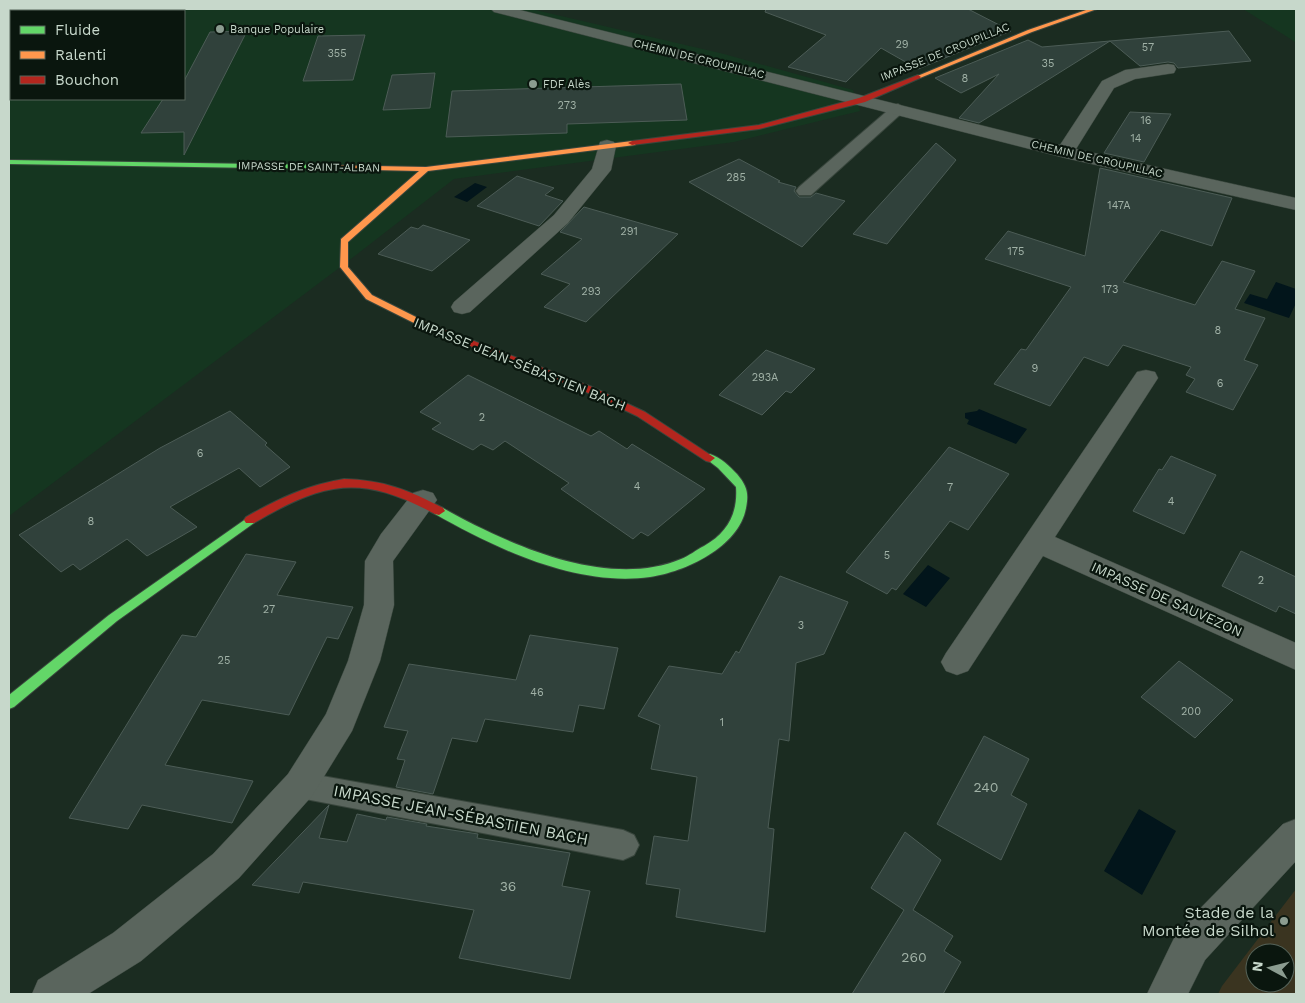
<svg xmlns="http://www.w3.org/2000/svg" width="1305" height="1003" font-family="'Work Sans',sans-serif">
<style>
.built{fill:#153620;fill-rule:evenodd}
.green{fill:#3a3420;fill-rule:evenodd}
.water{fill:#02151b}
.building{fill:#30413b;stroke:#4c5c56}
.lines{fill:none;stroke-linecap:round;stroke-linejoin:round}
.lane-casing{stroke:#39463d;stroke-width:2}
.street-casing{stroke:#39463d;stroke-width:1}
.fast-casing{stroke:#39463d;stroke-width:2}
.slow-casing{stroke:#39463d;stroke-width:2}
.jam-casing{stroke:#39463d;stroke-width:2}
.lane{fill:#5a655d;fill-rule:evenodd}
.street{fill:#5a655d;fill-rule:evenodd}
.fast{fill:#63d668;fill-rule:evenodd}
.slow{fill:#ff974d;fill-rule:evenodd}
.jam{fill:#b3261e;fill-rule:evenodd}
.poi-dot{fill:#8b9c90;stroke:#0a160e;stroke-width:2}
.labels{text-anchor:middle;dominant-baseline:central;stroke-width:4.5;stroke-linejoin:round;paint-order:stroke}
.far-poi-label{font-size:11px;fill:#c7d8cb;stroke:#0a160e;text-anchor:start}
.number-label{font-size:11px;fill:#a1b2a7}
.far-street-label{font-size:11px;fill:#c7d8cb;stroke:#0a160e}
.street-label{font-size:14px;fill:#c7d8cb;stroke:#0a160e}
.near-number-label{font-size:14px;fill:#a1b2a7}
.near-street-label{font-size:16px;fill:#c7d8cb;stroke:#0a160e}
.near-poi-label{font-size:16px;fill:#c7d8cb;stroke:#0a160e;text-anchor:end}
</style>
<rect width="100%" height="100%" fill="#1b2c21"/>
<path class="built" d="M9,9H531L724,54L853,90L860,111L734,142L454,179L347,262L9,516ZM11,11H184V99H11Z
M1243,9H1296V43L1289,38Z"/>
<path class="green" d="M1296,889V994H1218L1222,986ZM1255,953H1285V983H1255Z"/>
<path class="water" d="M475,183L487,187L467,202L454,197Z
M1276,282L1296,289V303L1289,318L1244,303L1250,294L1267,299Z
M979,409L1027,429L1016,444L967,424L969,420L965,418V413L977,411Z
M928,565L950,578L926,607L903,594Z
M1139,809L1176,831L1142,895L1104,871Z"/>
<path class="building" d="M766,9H968L1011,31L918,69L881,48L846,82L788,67L826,35L765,12Z
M247,31L184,155V132L141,133L163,99H184V81L210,32Z
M1229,31L1251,61L1178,68L1174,63L1168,62L1140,66L1110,41Z
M365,35L353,80L303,81L318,36Z
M1028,40L1042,47L1110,41L979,123L959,118L999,74L961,93L935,78Z
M435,73L430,108L383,110L392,75Z
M681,84L687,120L567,124V133L446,137L452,91Z
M1130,112L1171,114L1144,162L1104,153Z
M936,143L956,160L887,244L853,234Z
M739,159L780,181L778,182L796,187L794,191L799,197H811L816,193L845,201L802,247L689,182Z
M1100,168L1232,198L1212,246L1161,230L1123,282L1195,305L1222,261L1255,271L1235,309L1265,318L1244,360L1258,365L1233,410L1186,392L1195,379L1186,375L1191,367L1123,345L1108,366L1084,357L1050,406L994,384L1021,349L1026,350L1071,287L985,259L1008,231L1085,256Z
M517,176L554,188L545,195L563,201L539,226L477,206Z
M584,207L678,234L586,322L544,307L570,284L541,274L582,239L560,232Z
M423,225L470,240L432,271L378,254L411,227L418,229Z
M766,350L815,369L791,393L786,391L762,415L719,395Z
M468,375L591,436L599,431L627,449L632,444L705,489L648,536L641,532L633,539L561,489L569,483L505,441L493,450L481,444L473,450L432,429L441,423L420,412Z
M230,411L267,443L265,445L290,467L260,487L239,468L170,507L197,527L147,556L127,539L80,570L73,564L61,572L19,535L160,448Z
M949,447L1009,474L968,530L950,521L896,590L892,588L887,594L846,572Z
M1171,456L1216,475L1184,534L1133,511L1159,469L1162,470Z
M1241,551L1296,577V614L1279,606L1276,612L1222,586Z
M246,554L296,562L277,595L353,607L338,639L327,637L289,715L202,700L165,765L253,781L232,823L142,805L128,829L69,818L182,635L196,637Z
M780,576L848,602L824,654L796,663L789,741L779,739L768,828L774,829L765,932L676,917L680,889L646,884L654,836L688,841L697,777L651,769L660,725L638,716L669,666L722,674L736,651L739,653Z
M530,635L618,648L604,709L579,705L573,732L485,719L477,742L452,738L433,794L396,787L405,760L397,759L408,731L384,727L409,664L516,680Z
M1179,661L1233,700L1195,738L1141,697Z
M984,736L1029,759L1011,795L1027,804L1001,860L937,824Z
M329,805L319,838L347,842L357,814L386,820L387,817L427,824L426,826L478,834L477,838L570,853L562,886L590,891L570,979L459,958L474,910L303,882L299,893L252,885Z
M905,832L941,860L913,910L953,936L944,951L961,962L943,994H852L904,910L871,888Z"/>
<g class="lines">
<g class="lane-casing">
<path id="lane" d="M9,9L17,11H11V18L9,19Z
M161,9H175L173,11H160Z
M9,56H11V64H9Z
M898,104L906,109L903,112L811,195H799L796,191L799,187L893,106Z
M300,772L623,830L634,835L639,845L634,855L623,860L300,798L289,795L285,785L289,775Z"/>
</g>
<g class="street-casing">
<path id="street" d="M491,9H516L1060,145L1102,81L1125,70L1168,64L1174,65L1176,69L1174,73L1135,79L1114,88L1076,149L1296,198V210L1065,158L494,12Z
M607,140L614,142L616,146L611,170L568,223L470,312L462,314L454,312L451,307L454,302L554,215L592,169L600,142Z
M1146,370L1155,372L1158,378L1055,537L1296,643V670L1043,556L968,671L957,675L946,671L941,662L946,653L1137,372Z
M423,490L433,493L437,500L393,561L394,605L380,661L352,731L312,796L239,878L141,961L88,994H32L38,980L113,933L213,854L288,774L326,714L348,661L364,605L365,561L381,534L413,493Z
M1296,819V861L1205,960L1188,994H1147L1177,932L1283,824Z"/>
</g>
<g class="fast-casing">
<path id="fast" d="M9,160L326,165L330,167L326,169L9,164Z
M710,454C722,458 729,466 737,474C747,486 749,493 746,508C739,547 685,572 650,577C576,587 497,549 435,514L433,511L439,507L443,508C507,544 607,590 681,559C689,556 696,550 704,546C727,533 738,514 736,487L718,468L705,458L706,455Z
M250,516L256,520L254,523L117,621L14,707L9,709V695L109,615Z"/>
</g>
<g class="slow-casing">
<path id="slow" d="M1089,9H1097L1032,32L920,78L915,77L1028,30Z
M632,141L636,143L635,145L428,171L348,242V267L372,295L428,323V327H422L366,299L340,267L341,239L419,171L326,169H323V165L426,167Z"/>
</g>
<g class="jam-casing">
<path id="jam" d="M918,75L921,77L920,78L865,102L759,129L632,145L628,143L632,141L759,125L859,98Z
M425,322L592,387L645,412L715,458L710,462L706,461L637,416L584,391L422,327L420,325Z
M344,479C383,480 409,490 443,508L445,511L439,515L435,514C361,474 325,481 254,523H246L244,520L246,517C278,499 307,485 344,479Z"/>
</g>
<use href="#lane" class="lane"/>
<use href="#street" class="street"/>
<use href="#fast" class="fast"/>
<use href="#slow" class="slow"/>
<use href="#jam" class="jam"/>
</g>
<g class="poi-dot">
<circle cx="220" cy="29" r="5"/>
<circle cx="533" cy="84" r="5"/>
<circle cx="1284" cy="921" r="5"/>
</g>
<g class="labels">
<g class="far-poi-label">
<text x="230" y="29">Banque Populaire</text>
<text x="543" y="84">FDF Alès</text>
</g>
<g class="number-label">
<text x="902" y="44">29</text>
<text x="1148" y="47">57</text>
<text x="337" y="53">355</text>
<text x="1048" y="63">35</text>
<text x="965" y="78">8</text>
<text x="567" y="105">273</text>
<text x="1146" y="120">16</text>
<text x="1136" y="138">14</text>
<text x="736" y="177">285</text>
<text x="1119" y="205">147A</text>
<text x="629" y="231">291</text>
<text x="1016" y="251">175</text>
<text x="1110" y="289">173</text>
<text x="591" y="291">293</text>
<text x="1218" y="330">8</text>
<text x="1035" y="368">9</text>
<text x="765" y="377">293A</text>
<text x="1220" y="383">6</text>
<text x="482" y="417">2</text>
<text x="200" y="453">6</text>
<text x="637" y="486">4</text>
<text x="950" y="487">7</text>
<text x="1171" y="501">4</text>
<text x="91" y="521">8</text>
<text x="887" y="555">5</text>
<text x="1261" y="580">2</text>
<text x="269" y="609">27</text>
<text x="801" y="625">3</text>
<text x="224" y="660">25</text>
<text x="537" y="692">46</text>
<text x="1191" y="711">200</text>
<text x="722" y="722">1</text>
</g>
<g class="far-street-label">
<text transform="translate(945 52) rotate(-22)">IMPASSE DE CROUPILLAC</text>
<text transform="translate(699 59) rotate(14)">CHEMIN DE CROUPILLAC</text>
<text transform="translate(1097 159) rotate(13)">CHEMIN DE CROUPILLAC</text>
<text transform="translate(309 167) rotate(1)">IMPASSE DE SAINT-ALBAN</text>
</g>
<g class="street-label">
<text transform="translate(520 364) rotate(22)">IMPASSE JEAN-SÉBASTIEN BACH</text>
<text transform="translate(1167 599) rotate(24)">IMPASSE DE SAUVEZON</text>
</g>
<g class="near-number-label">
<text x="986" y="787">240</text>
<text x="508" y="886">36</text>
<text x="914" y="957">260</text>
</g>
<g class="near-street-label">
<text transform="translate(461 815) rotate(11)">IMPASSE JEAN-SÉBASTIEN BACH</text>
</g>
<g class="near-poi-label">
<text x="1274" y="912">Stade de la<tspan x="1274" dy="18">Montée de Silhol</tspan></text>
</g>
</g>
<rect width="1305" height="1003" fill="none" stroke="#c7d8cb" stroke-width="20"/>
<rect x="10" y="10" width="175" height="90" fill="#0a160e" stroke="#56645a"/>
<rect x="20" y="26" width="25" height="8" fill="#63d668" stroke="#56645a"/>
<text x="55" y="35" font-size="15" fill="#c7d8cb">Fluide</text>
<rect x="20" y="51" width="25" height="8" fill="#ff974d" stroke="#56645a"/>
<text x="55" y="60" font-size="15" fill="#c7d8cb">Ralenti</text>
<rect x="20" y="76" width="25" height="8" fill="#b3261e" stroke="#56645a"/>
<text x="55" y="85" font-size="15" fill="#c7d8cb">Bouchon</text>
<g transform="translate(1270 968) rotate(277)"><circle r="24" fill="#0a160e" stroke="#56645a"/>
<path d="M0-4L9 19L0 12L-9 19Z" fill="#8b9c90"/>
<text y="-8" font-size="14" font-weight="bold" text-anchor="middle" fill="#c7d8cb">N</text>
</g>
</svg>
